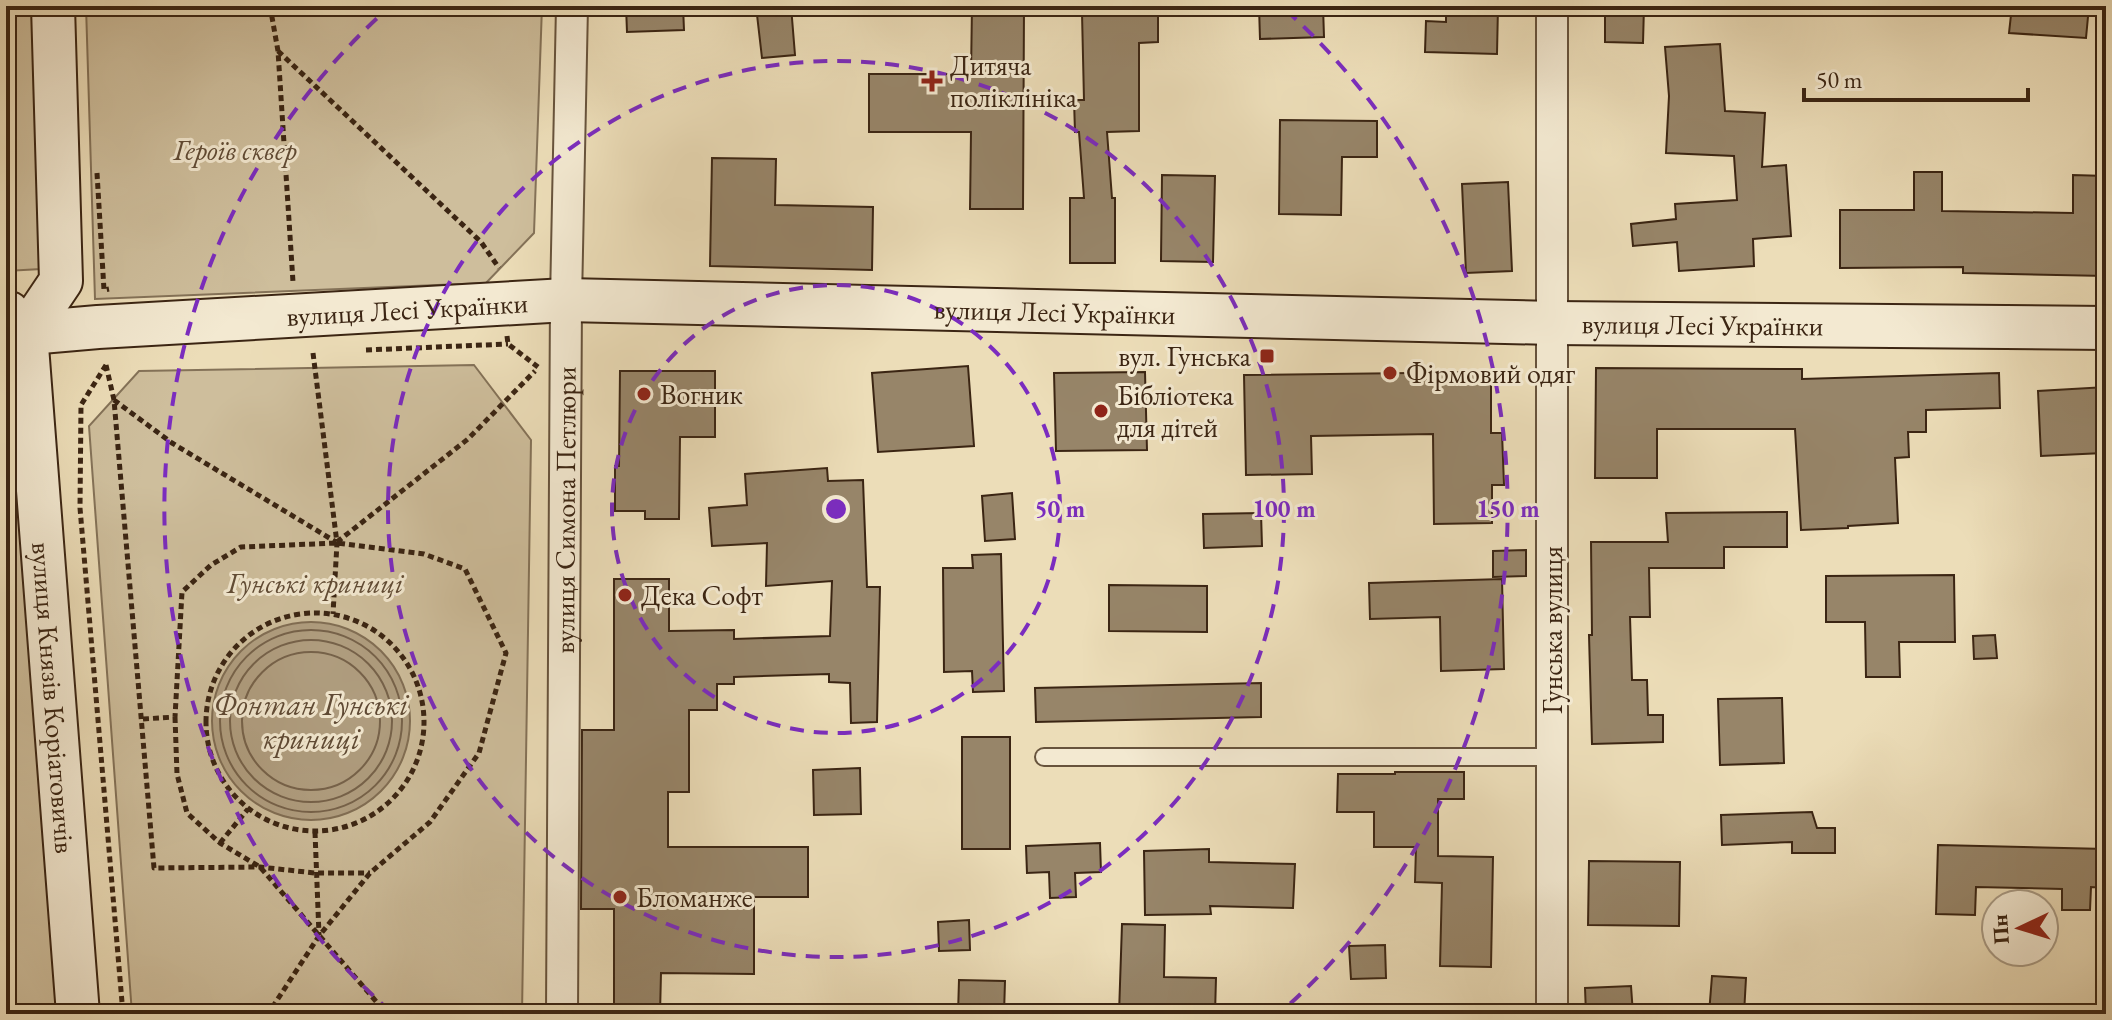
<svg xmlns="http://www.w3.org/2000/svg" width="2112" height="1020" font-family="'EB Garamond',serif">
<style>
.green{fill:#cebe9c;stroke:#847258;stroke-width:2}
.water{fill:#b09e80;stroke:#816e54;stroke-width:2}
.lines{fill:none;stroke-linecap:round;stroke-linejoin:round}
.shore{stroke:#76624a;stroke-width:2}
.building{fill:#978569;stroke:#3b2513;stroke-width:2}
.lane-casing{stroke:#67533c;stroke-width:20}
.street-casing{stroke:#67533c;stroke-width:34}
.secondary-casing{stroke:#3b2513;stroke-width:46}
.path{stroke:#3b2513;stroke-width:5;stroke-dasharray:6 4;stroke-linecap:butt}
.lane{stroke:#f3e9d1;stroke-width:16}
.street{stroke:#f3e9d1;stroke-width:30}
.secondary{stroke:#f3e9d1;stroke-width:42}
.ring{fill:none;stroke:#7b2cbf;stroke-width:4;stroke-dasharray:14 10}
.poi-dot{fill:#8f2418;stroke:#f3e9d1;stroke-width:3}
.labels{text-anchor:middle;dominant-baseline:central;stroke-width:6;stroke-linejoin:round;paint-order:stroke}
.poi-label{font-size:28px;fill:#3b2513;stroke:#f3e9d1;text-anchor:start}
.park-label{font-size:28px;font-style:italic;fill:#604b35;stroke:#f3e9d1}
.street-label{font-size:28px;fill:#3b2513;stroke:#f3e9d1}
.water-label{font-size:30px;font-style:italic;fill:#5e4934;stroke:#f3e9d1}
.centre{fill:#7b2cbf;stroke:#f3e9d1;stroke-width:4}
.ring-label{font-size:24px;text-anchor:middle;font-weight:bold;fill:#7b2cbf;stroke:#f3e9d1;stroke-width:6;stroke-linejoin:round;paint-order:stroke}
</style>
<rect width="100%" height="100%" fill="#ecddb8"/>
<filter id="stains"><feTurbulence type="fractalNoise" baseFrequency=".0025" numOctaves="4"/><feColorMatrix values="0 0 0 0 .2 0 0 0 0 .09 0 0 0 0 .02 0 0 0 .5 -.17"/></filter>
<radialGradient id="worn" r=".72"><stop offset=".6" stop-color="#630" stop-opacity="0"/><stop offset="1" stop-color="#630" stop-opacity=".3"/></radialGradient>
<path class="green" d="M6,6H33L41,269L6,271Z
M86,6H542L534,233L486,283L95,299Z
M6,335L78,1014H6Z
M474,365L531,440L522,1014H132L89,426L139,371Z"/>
<path class="water" d="M212 721a99 99 0 1 1 198 0a99 99 0 1 1-198 0Z"/>
<g class="lines">
<path class="shore" d="M220 721a91 91 0 1 1 182 0a91 91 0 1 1-182 0Z
M230 721a81 81 0 1 1 162 0a81 81 0 1 1-162 0Z
M242 721a69 69 0 1 1 138 0a69 69 0 1 1-138 0Z"/>
</g>
<path class="building" d="M626,6H683L684,30L627,32Z
M756,6H791L795,55L762,58Z
M972,6H1024L1023,209H970L971,132H869V74H971Z
M1259,6H1323L1324,37L1260,39Z
M1446,6H1498L1497,54L1425,52L1426,21L1446,22Z
M1605,6H1644L1643,43L1605,42Z
M2012,6H2089L2086,38L2009,33Z
M1158,11V42L1139,43V131L1107,132L1112,198H1115V263H1070V198H1084L1079,132H1075L1074,100H1084L1082,13Z
M1720,44L1725,111L1765,113L1762,167L1786,165L1791,236L1753,239L1754,266L1679,271L1677,242L1633,246L1631,224L1676,219L1675,204L1737,200L1734,156L1666,153L1669,96L1665,47Z
M1280,120L1377,121V157H1342L1341,215L1279,214Z
M712,158L776,159L775,205L873,207L872,270L710,266Z
M1914,172H1942V211L2073,213V175L2106,176V276L1963,273V267L1840,268V210H1914Z
M1162,175L1215,176L1213,262L1161,261Z
M1508,182L1512,271L1466,273L1462,184Z
M968,366L974,446L878,452L872,373Z
M1596,368L1802,369V379L1999,373L2000,408L1926,410V432H1908L1909,457L1895,458L1898,523L1848,526V528L1801,530L1795,429H1657V478H1595Z
M620,371H715V437H680L679,519H645V511H615V466H619Z
M1145,372L1147,450L1056,451L1054,373Z
M1491,372V433H1502L1504,485H1492V523L1434,524L1433,434L1311,436L1312,474L1246,475L1244,375Z
M2106,387V444L2102,445L2103,453L2041,456L2038,391Z
M827,468L828,481L863,480L867,587H880L877,722L851,723L850,683L829,682V674L734,677V684H717V710H689V792H668V847H808V897H754V974L661,973L660,1014H614V909H581L582,730H614V579H669V631L734,630V639L830,636L832,581L766,586L767,543L712,546L709,508L747,505L745,474Z
M1012,493L1015,539L985,541L982,496Z
M1787,512V547H1724V568H1649L1650,617H1630L1632,680H1647L1648,715H1663V742L1592,744L1589,635H1592L1591,542H1668L1666,513Z
M1261,513L1262,546L1204,548L1203,514Z
M1526,550V576L1493,577V551Z
M1001,554L1004,691L973,692L972,671L944,672L943,568H973L972,555Z
M1954,575L1955,642H1899L1900,677H1866L1865,622H1826V576Z
M1502,579L1504,669L1441,671L1440,617L1370,619L1369,583Z
M1109,585L1207,586V632L1109,631Z
M1995,635L1997,658L1974,659L1973,636Z
M1261,683V717L1036,722L1035,688Z
M1782,698L1784,763L1720,765L1718,699Z
M962,737H1010V849H962Z
M860,768L861,814L814,815L813,770Z
M1395,772H1464V799H1438V856L1493,857L1491,967L1440,966L1442,883L1415,882L1416,847H1374V812H1337L1338,774H1395Z
M1812,812L1817,828H1835V853H1792V842L1722,845L1721,815Z
M1100,843L1101,872L1075,873L1076,897L1050,898L1049,872L1027,873L1026,846Z
M1938,845L2106,849V888L2091,887L2090,910H2062V889L1976,887L1975,915L1936,914Z
M1209,849V862L1295,864L1293,908L1210,906L1211,914L1145,915L1144,851Z
M1589,861L1680,862L1679,926L1588,925Z
M969,920L970,950L939,951L938,922Z
M1122,924L1165,925L1164,977L1216,978L1215,1014H1119Z
M1385,945L1386,978L1351,979L1349,946Z
M1712,976L1746,978L1744,1014H1709Z
M959,980L1005,981L1004,1014H958Z
M1631,986L1633,1014H1586L1585,988Z"/>
<g class="lines">
<g class="lane-casing">
<path id="lane" d="M1044,757H1551"/>
</g>
<g class="street-casing">
<g id="street">
<path id="s1" d="M562,1014L566,300L572,6"/>
<path d="M1552,1014V6"/>
</g>
</g>
<g class="secondary-casing">
<g id="secondary">
<path id="s2" d="M9,313L26,333L78,1014"/>
<path d="M26,333L61,281L53,6"/>
<path id="s3" d="M6,335L98,327L566,300L1553,323L2106,328"/>
</g>
</g>
<path class="path" d="M192,6L193,11L243,6
M270,6L278,51L293,282H291
M278,51L481,242L499,268
M97,173L104,290L109,289
M507,336L508,344L538,367
M366,350L508,344
M313,353L337,543L333,614
M106,365L114,400L154,868L260,867L315,873H370
M106,365L81,405L80,508L123,1014
M114,400L172,443L336,542
M337,542L468,439L535,371
M206 722a109 109 0 1 1 218 0a109 109 0 1 1-218 0Z
M175,717L177,774L187,813L220,843L260,867L387,1014
M143,719L175,717L182,592L211,565L241,547L337,543L424,554L465,569L506,653L479,753L430,822L370,873L319,936L268,1014
M315,832L319,935
M220,843L248,809"/>
<use href="#lane" class="lane"/>
<use href="#street" class="street"/>
<use href="#secondary" class="secondary"/>
</g>
<g class="ring">
<circle cx="836" cy="509" r="224"/>
<circle cx="836" cy="509" r="448"/>
<path d="M391 1012A672 672 0 0 1 386 10M1286 10A672 672 0 0 1 1281 1012"/>
</g>
<g class="poi-dot">
<path d="M928 69h8v8h8v8h-8v8h-8v-8h-8v-8h8z"/>
<rect x="1259" y="348" width="16" height="16" rx="4"/>
<circle cx="1390" cy="373" r="8"/>
<circle cx="644" cy="394" r="8"/>
<circle cx="1101" cy="411" r="8"/>
<circle cx="625" cy="595" r="8"/>
<circle cx="620" cy="897" r="8"/>
</g>
<g class="labels">
<g class="poi-label">
<text x="950" y="65">Дитяча<tspan x="950" dy="32">поліклініка</tspan></text>
<text x="1251" y="356" text-anchor="end">вул. Гунська</text>
<text x="1406" y="373">Фірмовий одяг</text>
<text x="660" y="394">Вогник</text>
<text x="1117" y="395">Бібліотека<tspan x="1117" dy="32">для дітей</tspan></text>
<text x="641" y="595">Дека Софт</text>
<text x="636" y="897">Бломанже</text>
</g>
<g class="park-label">
<text x="235" y="150">Героїв сквер</text>
<text x="315" y="583">Гунські криниці</text>
</g>
<g class="street-label">
<text stroke="none"><textPath href="#s3" startOffset="402">вулиця Лесі Українки</textPath></text>
<text stroke="none"><textPath href="#s3" startOffset="1050">вулиця Лесі Українки</textPath></text>
<text stroke="none"><textPath href="#s3" startOffset="1698">вулиця Лесі Українки</textPath></text>
<text stroke="none"><textPath href="#s1" startOffset="504">вулиця Симона Петлюри</textPath></text>
<text transform="translate(1552 630) rotate(-90)">Гунська вулиця</text>
<text stroke="none"><textPath href="#s2" startOffset="392">вулиця Князів Коріатовичів</textPath></text>
</g>
<g class="water-label">
<text x="311" y="704">Фонтан Гунські<tspan x="311" dy="34">криниці</tspan></text>
</g>
</g>
<circle cx="836" cy="509" r="12" class="centre"/>
<g class="ring-label">
<text x="1060" y="517">50 m</text>
<text x="1284" y="517">100 m</text>
<text x="1508" y="517">150 m</text>
</g>
<rect width="2112" height="1020" fill="none" stroke="#ecddb8" stroke-width="32"/>
<rect x="8" y="8" width="2096" height="1004" fill="none" stroke="#3b2513" stroke-width="4"/>
<rect x="16" y="16" width="2080" height="988" fill="none" stroke="#3b2513" stroke-width="2"/>
<g transform="translate(2020 928) rotate(266)"><circle r="38" fill="#f3e9d1" stroke="#a99b85" stroke-width="2"/>
<path d="M0-6L14 30L0 20L-14 30Z" fill="#8f2418"/>
<text y="-12" font-size="22" font-weight="bold" text-anchor="middle" fill="#3b2513">Пн</text>
</g>
<path d="M1804 88v12h224v-12" fill="none" stroke="#3b2513" stroke-width="4"/>
<text x="1816" y="88" font-size="24" fill="#3b2513" stroke="#f3e9d1" stroke-width="6" paint-order="stroke">50 m</text>
<rect width="100%" height="100%" filter="url(#stains)"/>
<rect width="100%" height="100%" fill="url(#worn)"/>
</svg>
